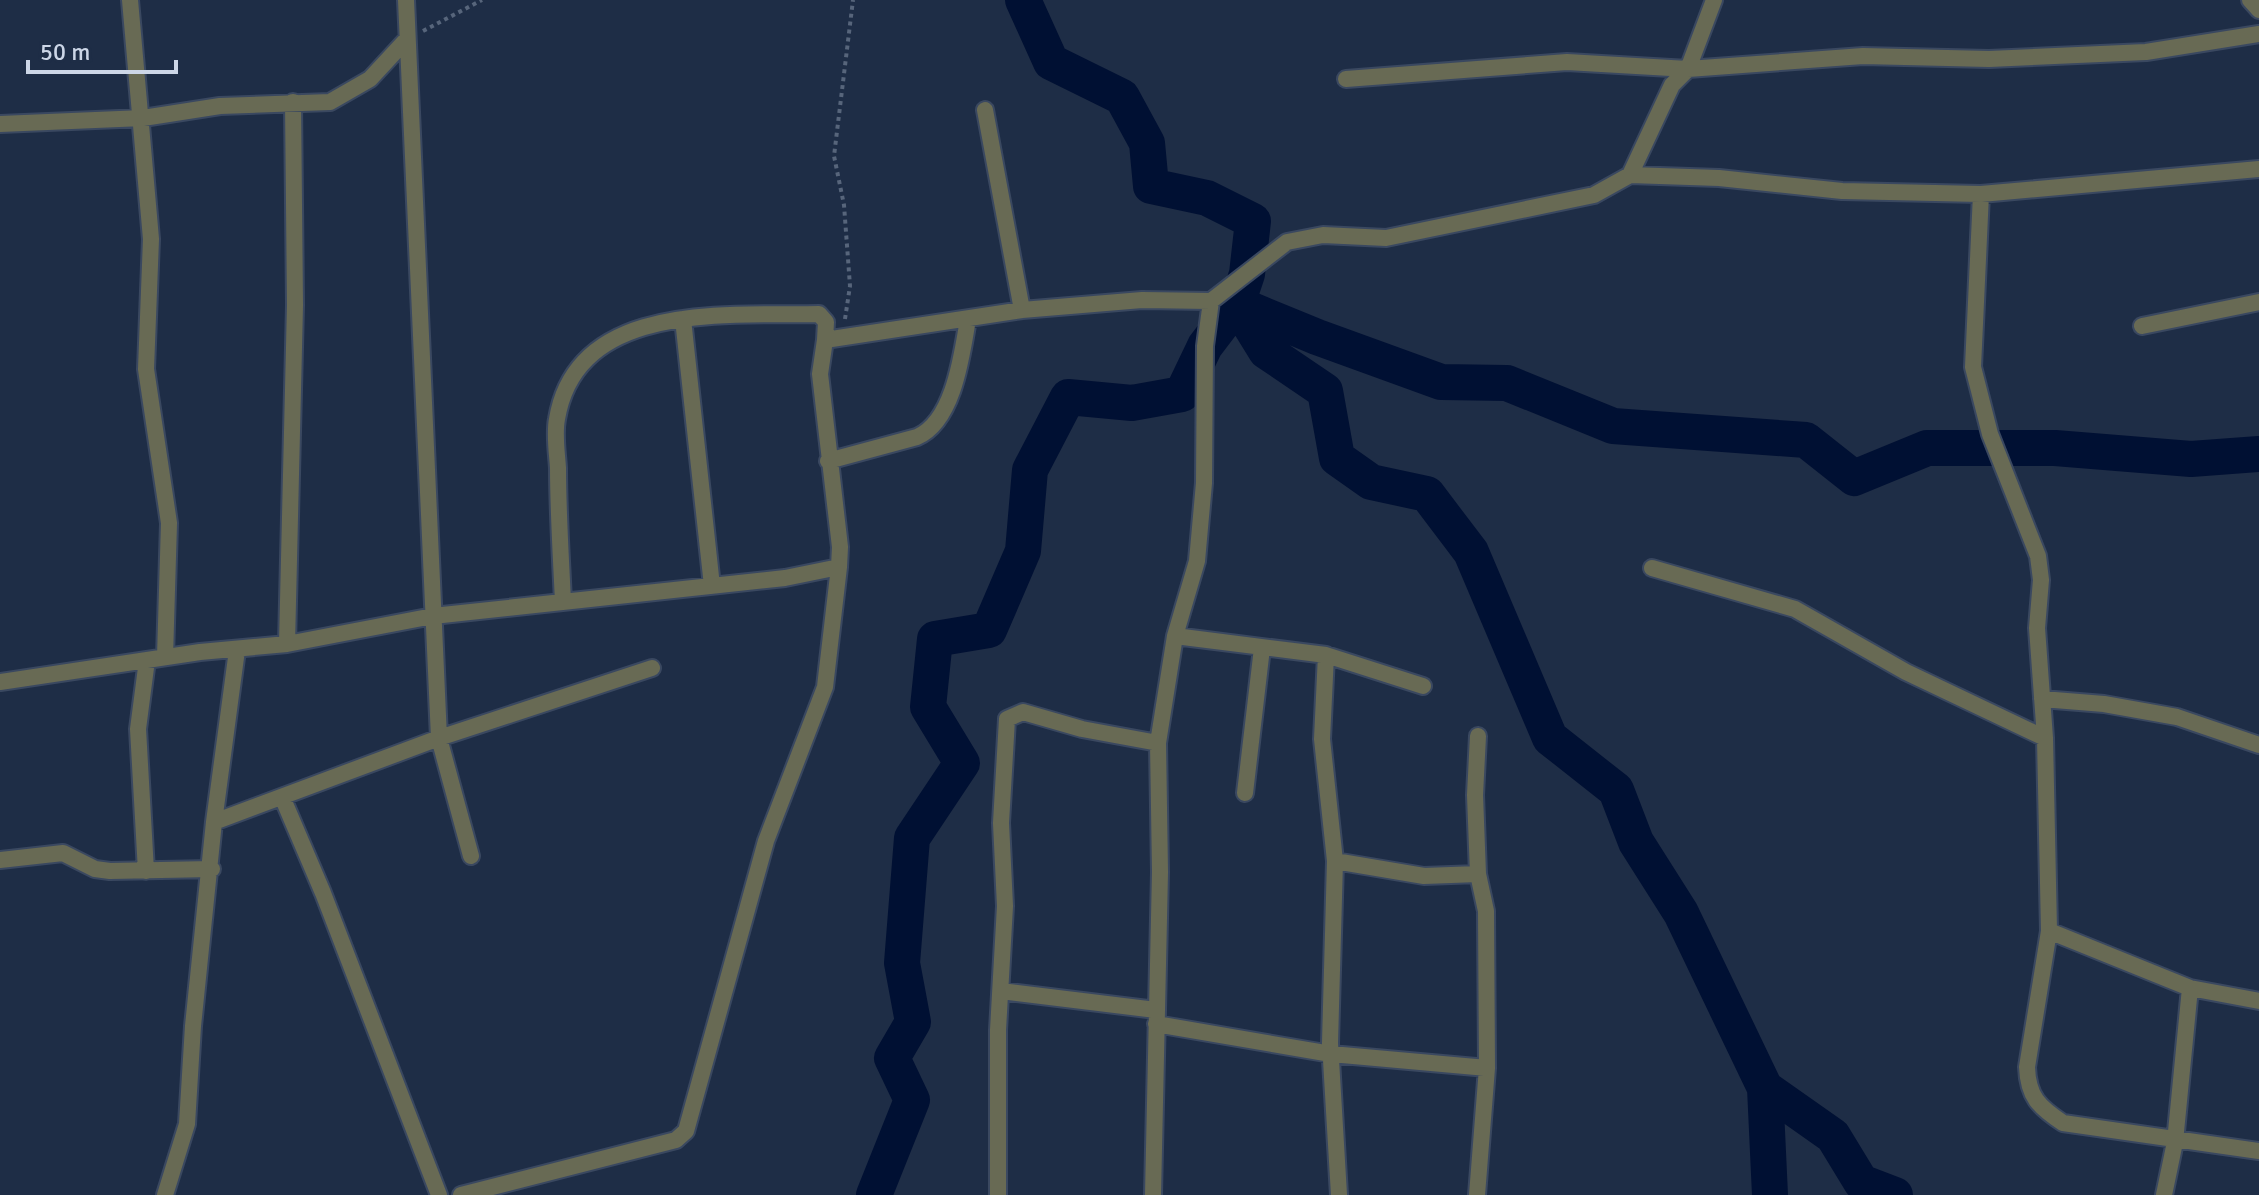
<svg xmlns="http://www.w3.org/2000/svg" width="2259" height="1195" font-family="Signika,sans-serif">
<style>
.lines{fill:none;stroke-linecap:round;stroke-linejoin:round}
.river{stroke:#001033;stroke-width:36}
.street-casing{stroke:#3a4860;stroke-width:20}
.path{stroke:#57657b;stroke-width:4;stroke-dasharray:4 4;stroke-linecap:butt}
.street{stroke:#686a54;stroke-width:16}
</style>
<rect width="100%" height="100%" fill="#1e2d46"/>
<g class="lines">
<path class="river" d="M1237,304L1266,351L1325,391L1337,458L1371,482L1427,494L1471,552L1550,738L1616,790L1636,842L1681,913L1765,1088L1833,1136L1861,1182L1895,1195
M1237,304L1317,337L1441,382L1507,383L1613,426L1806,440L1854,478L1927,448H2055L2191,459L2259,454
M1765,1088L1770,1195
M874,1195L912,1100L892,1058L913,1022L902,963L912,838L962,763L928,707L935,639L989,630L1023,551L1030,470L1068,397L1132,403L1182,394L1205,346L1237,304L1247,274L1253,221L1207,198L1151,186L1147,143L1122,97L1051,62L1023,0"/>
<g class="street-casing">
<path id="street" d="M130,0L151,239L146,369L169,523L165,657
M2250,0L2259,10
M1346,79L1567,62L1688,69L1863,56L1989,59L2146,52L2259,34
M985,110L1022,310
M0,124L143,118L220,106L330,102L370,79L407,39
M1630,175L1672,85L1688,69L1714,0
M1981,194L1973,367L1990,434L2038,556L2041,580L2037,628L2045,738L2049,931L2027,1067C2028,1097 2039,1107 2063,1123L2259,1151
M683,319L712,586
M2142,326L2259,302
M828,461L917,437C954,421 962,354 968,319
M1652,568L1795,609L1906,672L2045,738
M563,602C561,557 558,513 558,468C557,452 554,434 557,419C577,300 729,316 819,314L826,322L825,340
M1175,636L1326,655L1322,739L1335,861L1330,1043L1339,1195
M287,644L295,305L293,102
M1326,655L1423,686
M0,682L200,652L287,644L433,616L785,578L839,567L840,547L820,374L825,340L1022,310L1142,300L1211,301L1287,242L1323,235L1386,238L1594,195L1630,175L1719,178L1842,191L1981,194L2259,169
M2042,699L2104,704L2177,717L2259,745
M1245,793L1262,648
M283,799L323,893L439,1195
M214,822L439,738L406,0
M471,856L439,738L652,668
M0,860L63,853L95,869L110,871L212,869
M146,871L138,729L147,660
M1478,874L1475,795L1478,736
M2049,931L2190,988L2259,1001
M1001,991L1156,1010
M1156,1024L1331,1054L1487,1068L1486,911L1478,874L1424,876L1335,861
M165,1195L187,1124L193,1026L214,822L237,650
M461,1195L676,1140L686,1131L766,841L825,687L839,567
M998,1195V1030L1005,906L1001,823L1007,719L1023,712L1082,729L1158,743
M1153,1195L1160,872L1158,743L1175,636L1197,561L1204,483L1205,346L1211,301
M1477,1195L1487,1068
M2164,1195L2175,1142L2190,988"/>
</g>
<path class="path" d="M423,31L482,0
M845,319L850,286L844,205L834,156L853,0"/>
<use href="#street" class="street"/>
</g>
<path d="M28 60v12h148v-12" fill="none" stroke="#ccd6e7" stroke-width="4"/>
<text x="40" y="60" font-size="24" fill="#ccd6e7" stroke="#1e2d46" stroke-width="6" paint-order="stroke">50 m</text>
</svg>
